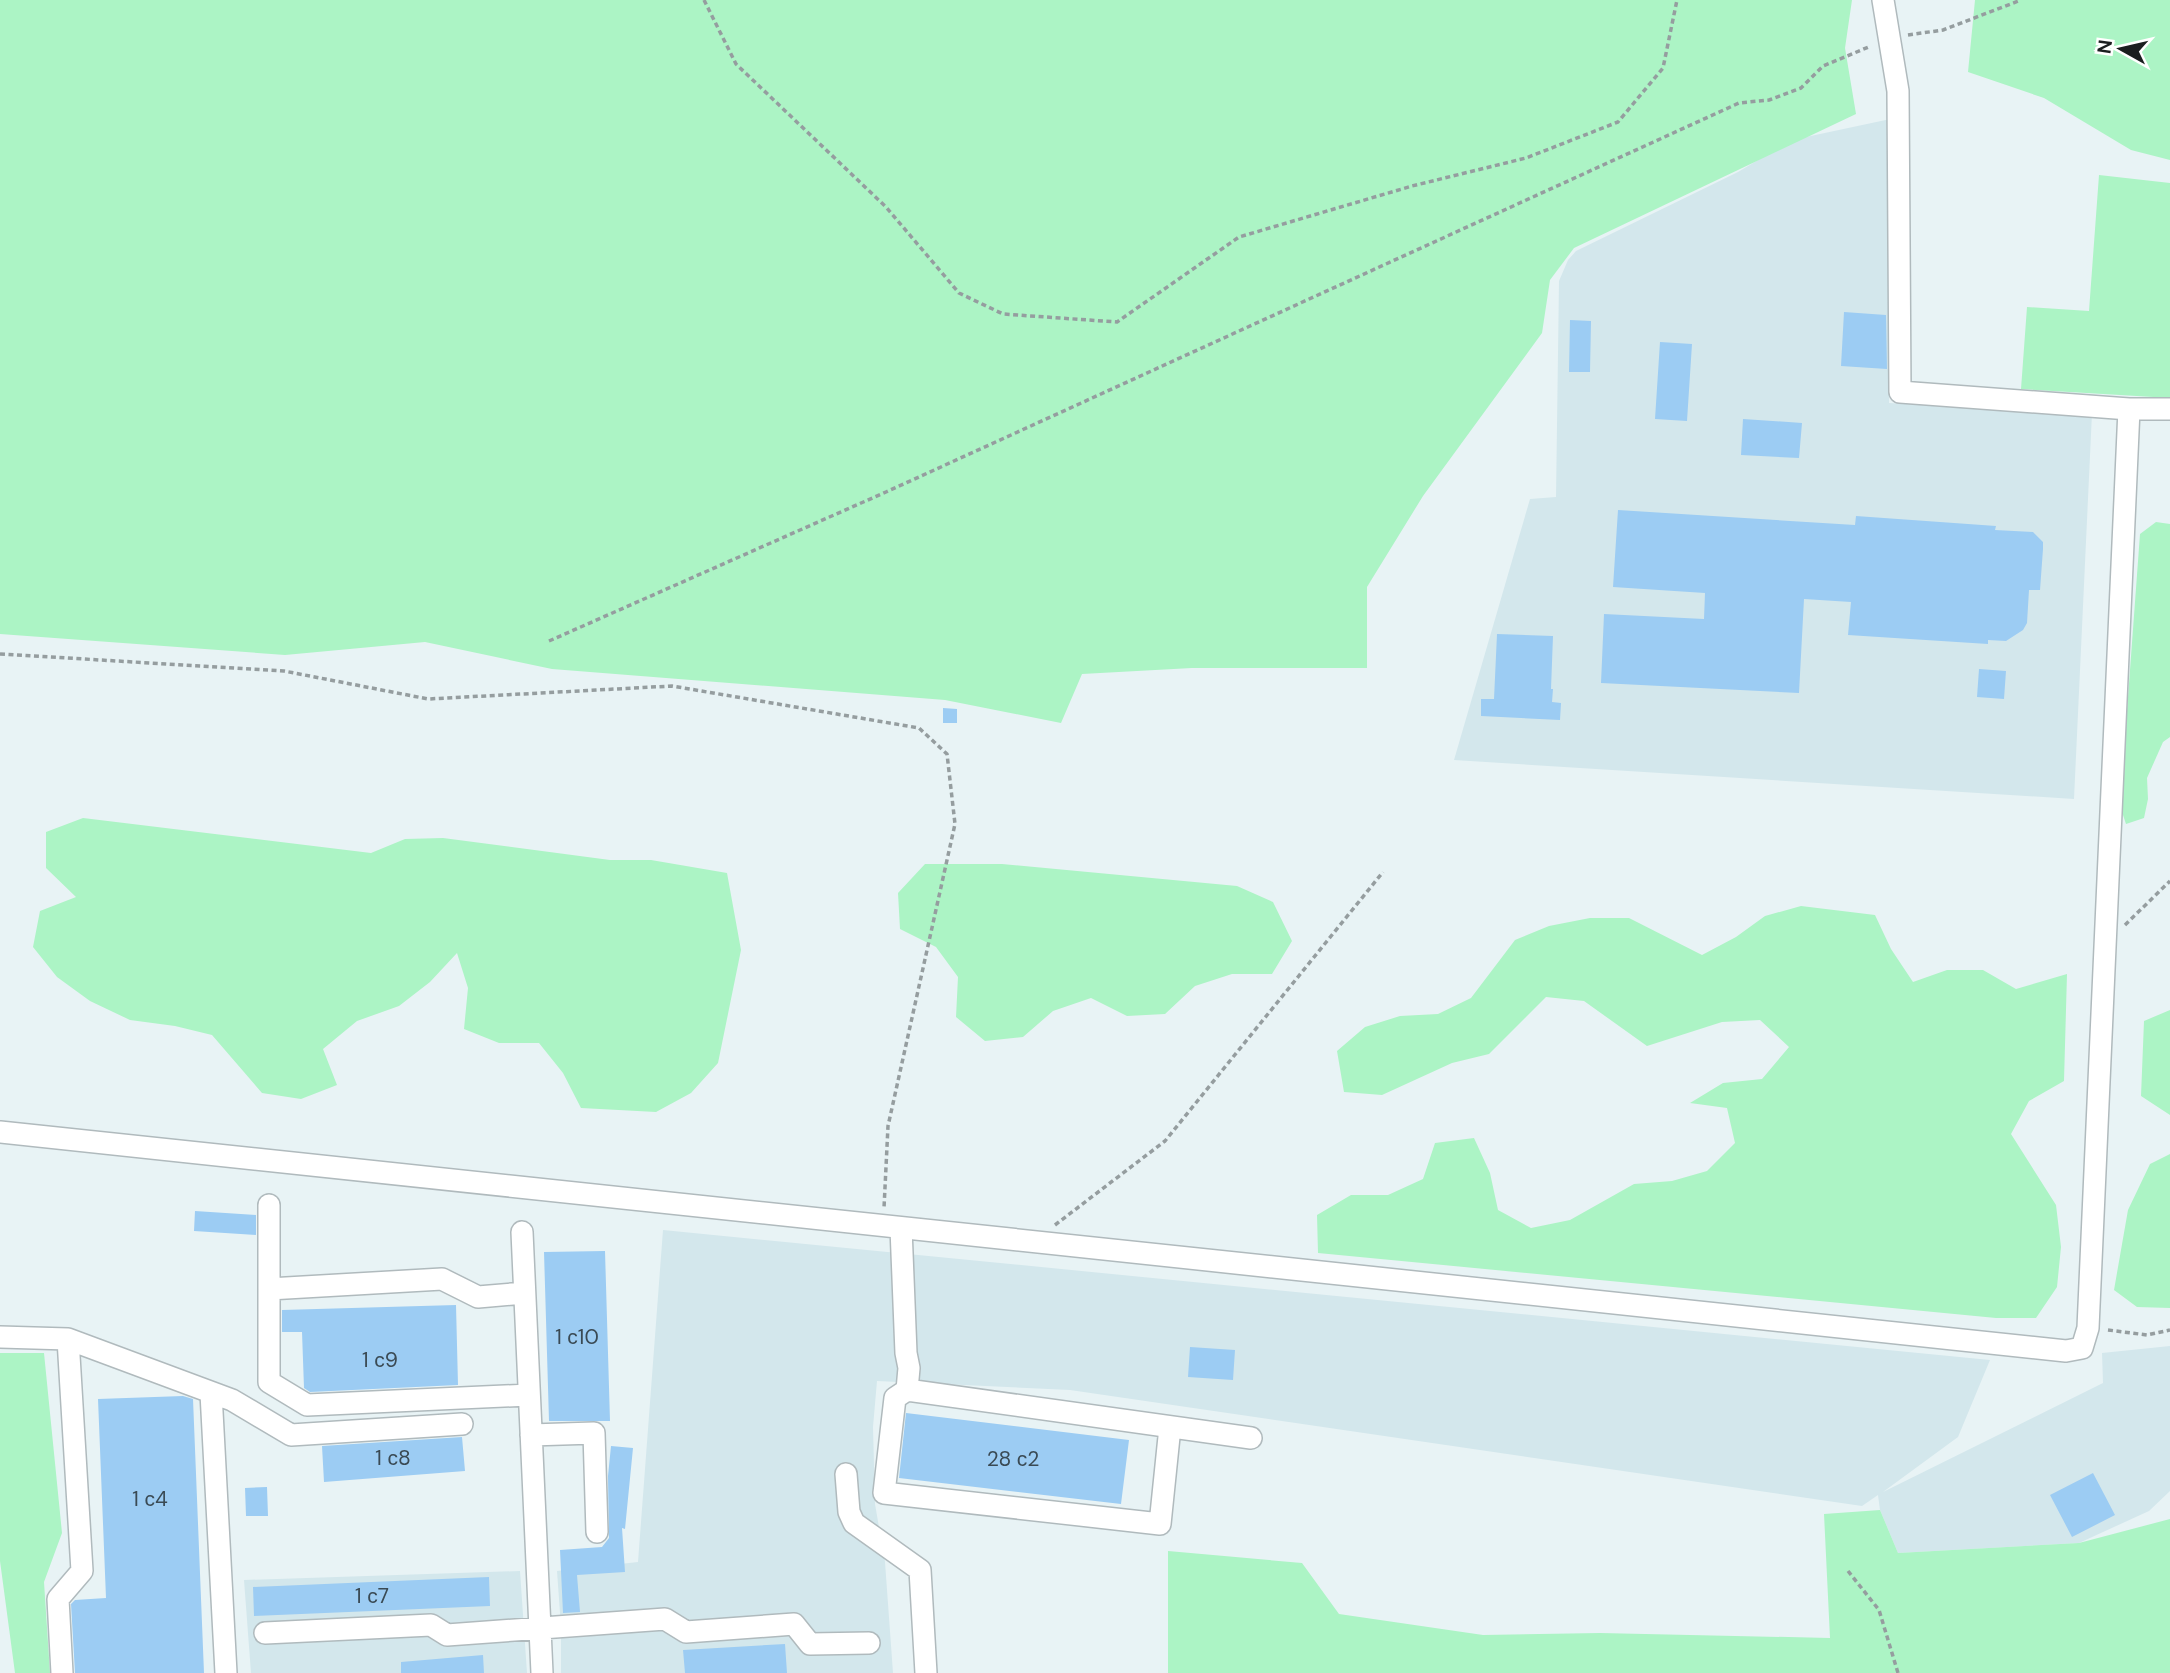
<svg xmlns="http://www.w3.org/2000/svg" width="2170" height="1673" font-family="'DM Sans',sans-serif">
<style>
.built{fill:#d3e7ec}
.green{fill:#acf4c5}
.building{fill:#9cccf3}
.lines{fill:none;stroke-linecap:round;stroke-linejoin:round}
.minor-casing{stroke:#b0babd;stroke-width:24}
.path{stroke:#959d9f;stroke-width:3.5;stroke-dasharray:5 3.5;stroke-linecap:butt}
.minor{stroke:#fff;stroke-width:21}
.labels{text-anchor:middle;dominant-baseline:central;stroke-width:6;stroke-linejoin:round;paint-order:stroke}
.number-label{font-size:21px;fill:#3a4a54}
</style>
<rect width="100%" height="100%" fill="#e8f3f5"/>
<path class="built" d="M1895,118L1889,403L2092,413L2074,799L1454,760L1530,499L1556,497L1559,281L1568,260L1576,251L1738,172L1792,140Z
M663,1230L1990,1360L1958,1437L1883,1492L2103,1383L2102,1353L2170,1346V1491L2149,1511L2079,1543L1898,1553L1880,1510L1878,1495L1862,1506L1070,1390L877,1381L873,1427L875,1504L885,1562L893,1673H561V1627L557,1571L638,1562Z
M520,1571L527,1673H251L244,1580Z"/>
<path class="green" d="M0,0H1852L1845,48L1856,114L1574,248L1550,280L1542,333L1423,496L1367,587V668H1192L1082,674L1061,723L945,700L552,669L425,642L285,655L0,634Z
M1975,0H2170V160L2131,150L2044,98L1968,72Z
M2099,175L2170,183V398L2021,389L2027,307L2089,311Z
M2156,522L2170,524V737L2163,742L2147,778L2148,799L2144,818L2126,824L2120,806L2140,534Z
M83,818L371,853L405,839L443,838L610,860H651L727,873L741,950L718,1063L691,1093L656,1112L581,1108L563,1073L539,1043H499L464,1029L468,988L457,953L430,982L399,1006L357,1021L323,1049L337,1085L301,1099L262,1093L212,1035L175,1026L130,1020L90,1001L57,977L33,947L40,911L76,897L46,868V832Z
M925,864H1002L1237,886L1273,902L1292,941L1272,974H1232L1195,986L1165,1014L1127,1016L1091,998L1053,1011L1023,1037L985,1041L956,1017L958,977L936,947L900,929L898,893Z
M1801,906L1875,915L1891,949L1913,982L1947,970H1983L2016,989L2067,974L2064,1081L2029,1101L2011,1134L2056,1205L2061,1247L2057,1287L2036,1318H1996L1318,1253L1317,1215L1351,1195H1388L1423,1179L1435,1143L1474,1138L1490,1173L1498,1210L1531,1228L1570,1220L1634,1184L1672,1181L1707,1171L1735,1143L1727,1108L1690,1103L1723,1083L1762,1079L1789,1047L1760,1020L1722,1022L1647,1046L1584,1001L1546,997L1489,1054L1452,1063L1382,1095L1344,1092L1337,1051L1365,1027L1400,1016L1438,1014L1471,998L1515,940L1549,926L1590,918H1629L1702,955L1736,937L1765,916Z
M2170,1010V1115L2141,1096L2144,1021Z
M2170,1154V1308L2137,1307L2114,1290L2128,1210L2150,1164Z
M0,1353H44L62,1533L44,1582L50,1673H15L0,1561Z
M1880,1510L1898,1553L2079,1543L2170,1519V1673H1168V1551L1302,1563L1339,1614L1483,1635L1600,1633L1830,1638L1824,1514Z"/>
<path class="building" d="M1844,312L1886,315L1887,369L1841,366Z
M1570,320L1591,321L1590,372H1569Z
M1660,342L1692,344L1687,421L1655,419Z
M1743,419L1802,423L1799,458L1741,455Z
M1618,510L1855,525L1856,516L1996,526L1995,530L2033,532L2043,542V549L2040,590H2029L2027,623L2023,630L2006,641L1988,640V644L1848,635L1851,602L1804,599L1799,693L1601,683L1604,614L1704,619L1705,593L1613,587Z
M1497,634L1553,636L1551,689H1553L1552,702L1561,703L1560,720L1481,716V699H1494Z
M1979,669L2006,671L2004,699L1977,697Z
M943,708L957,709V723H943Z
M195,1211L256,1215V1235L194,1231Z
M605,1251L610,1421H549L544,1252Z
M456,1305L458,1385L310,1392L304,1388L302,1332H282V1310Z
M1190,1347L1235,1350L1233,1380L1188,1377Z
M183,1396L193,1399L204,1673H75L71,1604L75,1600L106,1598L98,1399Z
M906,1413L1129,1440L1121,1504L899,1478Z
M462,1437L465,1471L324,1482L322,1446Z
M611,1446L633,1448L625,1529L622,1528L625,1572L577,1575L580,1612L563,1613L560,1550L602,1547L609,1538L608,1476Z
M2093,1473L2115,1515L2072,1537L2050,1495Z
M267,1487L268,1516H246L245,1488Z
M489,1577L490,1606L254,1616L253,1587Z
M785,1644L787,1673H685L683,1650Z
M483,1655L484,1673H401V1662Z"/>
<g class="lines">
<g class="minor-casing">
<path id="minor" d="M2129,409H2170
M0,1132L2066,1351L2082,1348L2088,1328L2129,409L1900,392L1898,91L1883,0
M269,1205V1382L307,1405L529,1395
M901,1228L906,1353L909,1368L907,1390L1251,1438
M522,1232L542,1673
M269,1289L442,1279L478,1297L524,1293
M0,1337L68,1339L232,1400L291,1435L462,1424
M907,1390L895,1398L884,1493L1160,1524L1170,1427
M211,1393L226,1673
M531,1435L594,1433L597,1532
M846,1474L849,1512L854,1523L920,1570L926,1673
M265,1633L431,1625L447,1635L665,1619L686,1632L794,1624L810,1644L869,1643
M62,1673L58,1599L82,1571L68,1339"/>
</g>
<path class="path" d="M704,0L736,64L886,207L959,293L1003,314L1117,322L1239,237L1412,186L1526,158L1618,122L1663,68L1677,0
M1908,35L1943,30L2021,0
M549,641L886,492L1739,103L1769,100L1801,88L1823,66L1871,46
M0,654L284,671L428,699L672,686L919,728L947,754L955,824L888,1126L884,1208
M2125,925L2170,881
M1055,1225L1165,1141L1383,872
M2108,1330L2147,1335L2170,1330
M1848,1571L1879,1610L1898,1673"/>
<use href="#minor" class="minor"/>
</g>
<g class="labels">
<g class="number-label">
<text x="577" y="1337">1 с10</text>
<text x="380" y="1360">1 с9</text>
<text x="393" y="1458">1 с8</text>
<text x="1013" y="1459">28 с2</text>
<text x="150" y="1499">1 с4</text>
<text x="372" y="1596">1 с7</text>
</g>
</g>
<g transform="translate(2121 49) rotate(278)" stroke="#ffffff" stroke-width="5" paint-order="stroke">
<path d="M0-5L12 26L0 18L-12 26Z" fill="#1a1e1f"/>
<text y="-10" font-size="19" font-weight="bold" text-anchor="middle" fill="#1a1e1f">N</text>
</g>
</svg>
